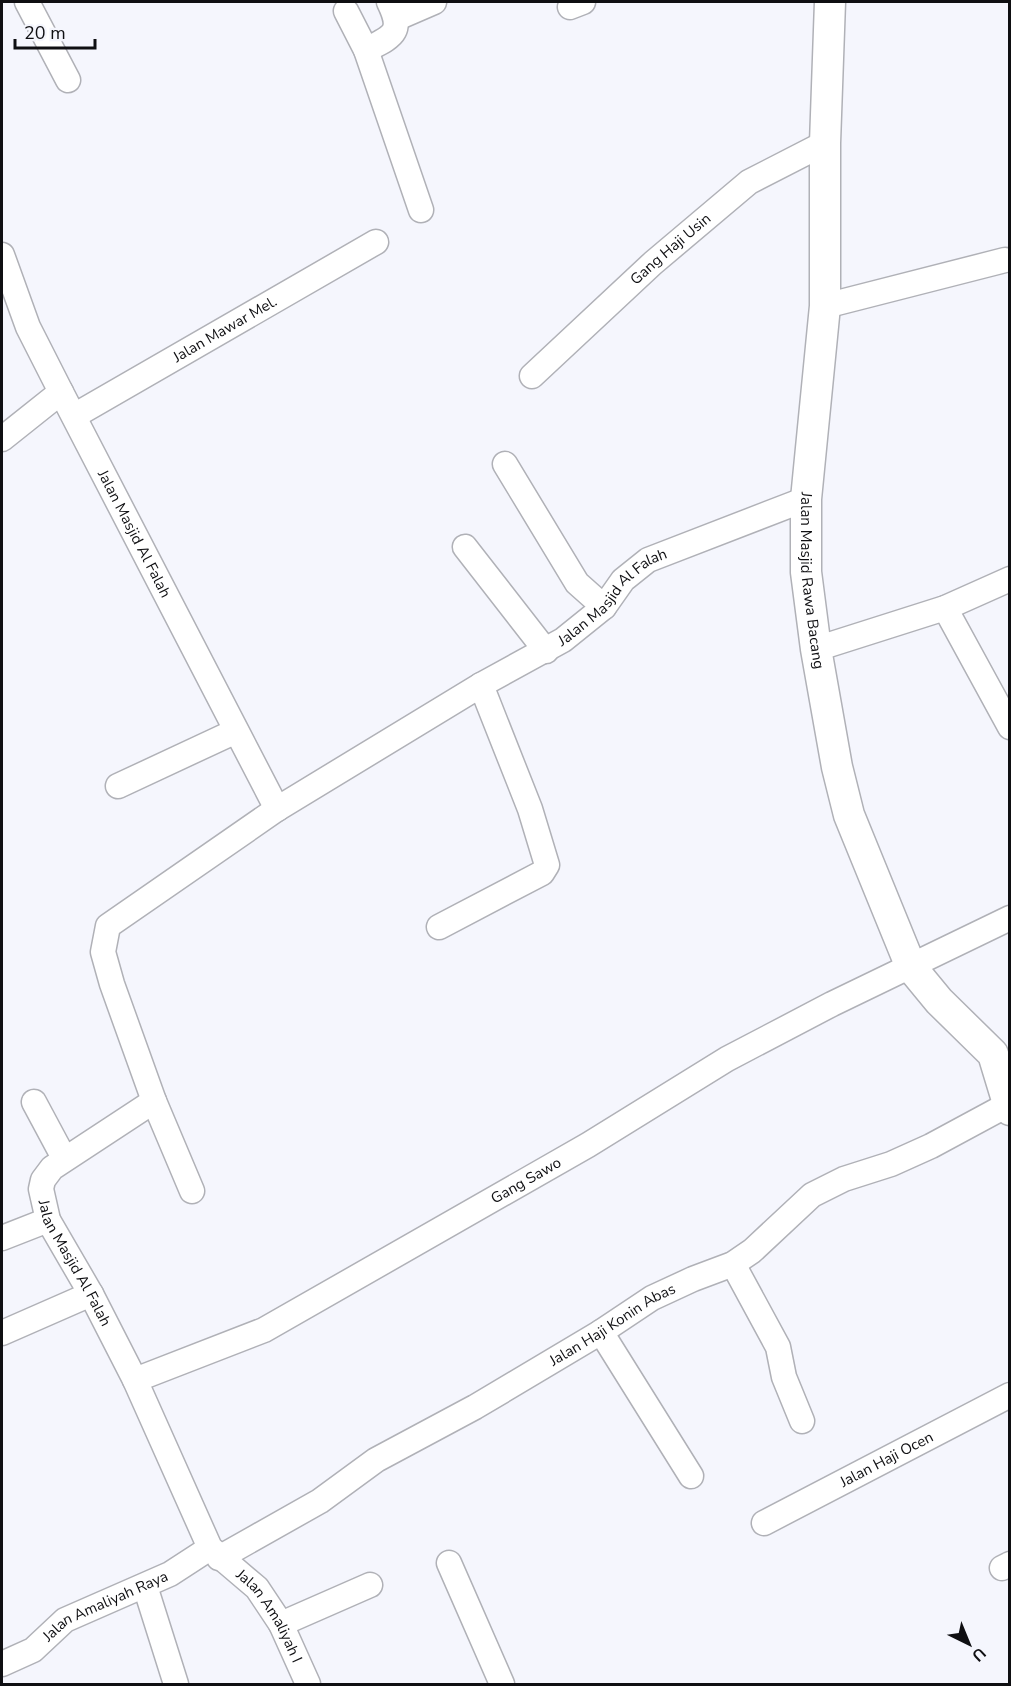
<svg xmlns="http://www.w3.org/2000/svg" width="1011" height="1686" font-family="'Nunito Sans',sans-serif">
<style>
.lines{fill:none;stroke-linecap:round;stroke-linejoin:round}
.minor-casing{stroke:#b0b1b7;stroke-width:27}
.tertiary-casing{stroke:#b0b1b7;stroke-width:33}
.minor{stroke:#fff;stroke-width:24}
.tertiary{stroke:#fff;stroke-width:30}
.labels{text-anchor:middle;dominant-baseline:central;stroke-width:4.5;stroke-linejoin:round;paint-order:stroke}
.street-label{font-size:15px;fill:#0f0f12;stroke:#f5f6fd}
</style>
<rect width="100%" height="100%" fill="#f5f6fd"/>
<g class="lines">
<g class="minor-casing">
<g id="minor">
<path d="M27,2L68,80"/>
<path d="M570,7L583,2"/>
<path d="M346,11L366,50L421,210"/>
<path d="M397,18L434,2"/>
<path d="M366,50C393,36 404,33 389,2"/>
<path id="s1" d="M2,255L28,327L61,392L277,809"/>
<path d="M825,306L1005,260"/>
<path id="s2" d="M532,376L653,263L749,182L825,143"/>
<path id="s3" d="M74,416L376,242"/>
<path d="M2,439L61,392"/>
<path d="M505,464L577,583L604,607"/>
<path d="M465,547L546,651"/>
<path d="M945,608L1010,727"/>
<path d="M816,649L945,608L1010,579"/>
<path d="M118,786L236,731"/>
<path d="M439,927L542,873L547,865L530,809L481,685"/>
<path id="s4" d="M154,1101L52,1168L43,1180L41,1189L48,1220L91,1294L135,1380L210,1548L257,1588L281,1624L308,1684"/>
<path d="M34,1102L64,1158"/>
<path id="s5" d="M192,1191L154,1101L112,984L103,952L108,926L277,809L481,685L563,640L604,607L623,580L648,560L806,499"/>
<path d="M2,1238L48,1220"/>
<path d="M733,1264L778,1347L784,1377L802,1421"/>
<path d="M601,1332L691,1476"/>
<path d="M2,1333L91,1294"/>
<path id="s6" d="M135,1380L264,1330L588,1145L727,1059L832,1004L1010,918"/>
<path id="s7" d="M764,1523L1010,1395"/>
<path id="s8" d="M219,1558L320,1501L376,1460L475,1407L601,1332L652,1298L693,1279L733,1264L752,1251L812,1195L844,1179L891,1164L931,1146L1007,1105"/>
<path d="M449,1563L502,1684"/>
<path d="M1002,1568L1010,1564"/>
<path d="M145,1586L176,1684"/>
<path d="M281,1624L370,1585"/>
<path id="s9" d="M2,1664L33,1650L65,1620L170,1574L210,1548"/>
</g>
</g>
<g class="tertiary-casing">
<g id="tertiary">
<path id="s10" d="M830,2L825,143V306L806,499V572L816,649L837,767L849,815L911,967L939,1001L993,1054L1010,1110"/>
</g>
</g>
<use href="#minor" class="minor"/>
<use href="#tertiary" class="tertiary"/>
</g>
<g class="labels">
<g class="street-label">
<text stroke="none"><textPath href="#s2" startOffset="188">Gang Haji Usin</textPath></text>
<text stroke="none"><textPath href="#s3" startOffset="174">Jalan Mawar Mel.</textPath></text>
<text stroke="none"><textPath href="#s1" startOffset="309">Jalan Masjid Al Falah</textPath></text>
<text stroke="none"><textPath href="#s10" startOffset="580">Jalan Masjid Rawa Bacang</textPath></text>
<text stroke="none"><textPath href="#s5" startOffset="886">Jalan Masjid Al Falah</textPath></text>
<text stroke="none"><textPath href="#s6" startOffset="440">Gang Sawo</textPath></text>
<text stroke="none"><textPath href="#s4" startOffset="228">Jalan Masjid Al Falah</textPath></text>
<text stroke="none"><textPath href="#s8" startOffset="458">Jalan Haji Konin Abas</textPath></text>
<text stroke="none"><textPath href="#s7" startOffset="138">Jalan Haji Ocen</textPath></text>
<text stroke="none"><textPath href="#s9" startOffset="120">Jalan Amaliyah Raya</textPath></text>
<text stroke="none"><textPath href="#s4" startOffset="636">Jalan Amaliyah I</textPath></text>
</g>
</g>
<rect width="1011" height="1686" fill="none" stroke="#0f0f12" stroke-width="6"/>
<g transform="translate(969 1644) rotate(137)" stroke="#f5f6fd" stroke-width="4.5" paint-order="stroke">
<path d="M0-4.5L10 22L0 15L-10 22Z" fill="#0f0f12"/>
<text y="-9" font-size="16" font-weight="bold" text-anchor="middle" fill="#0f0f12">U</text>
</g>
<path d="M15 39v9h80v-9" fill="none" stroke="#0f0f12" stroke-width="3"/>
<text x="24" y="39" font-size="18" fill="#0f0f12" stroke="#f5f6fd" stroke-width="4.5" paint-order="stroke">20 m</text>
</svg>
